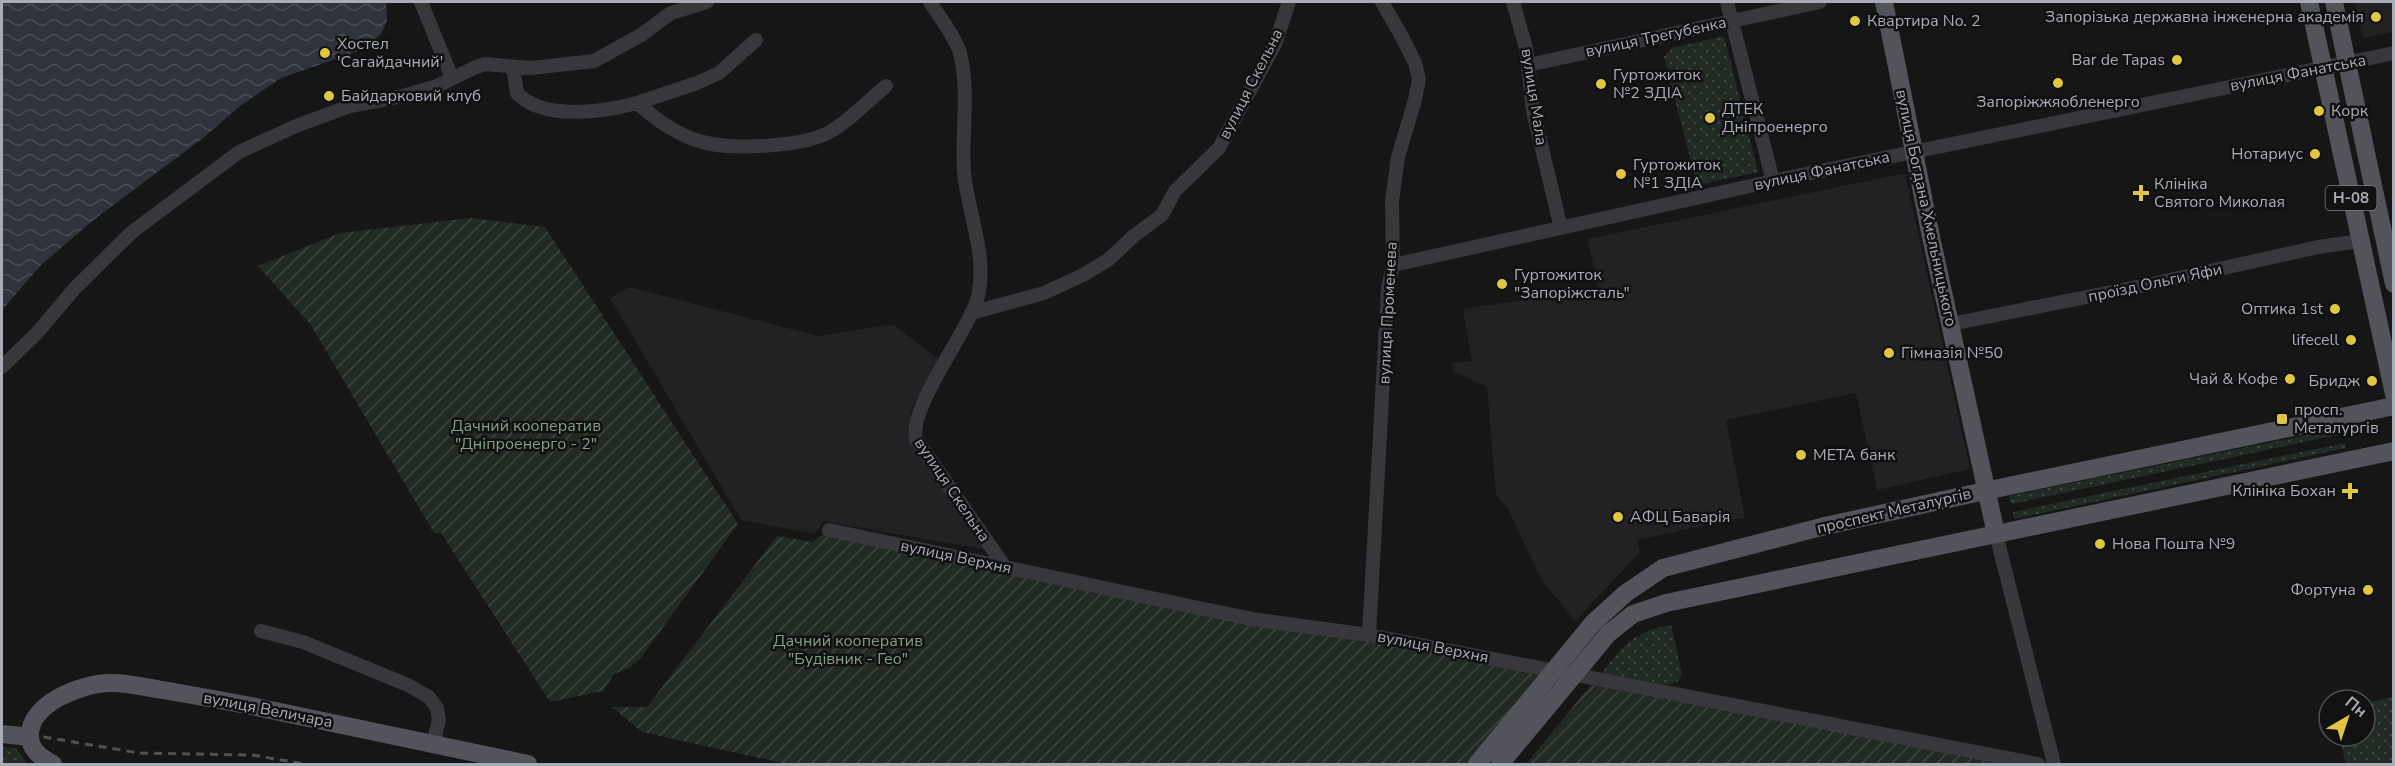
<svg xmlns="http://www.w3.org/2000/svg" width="2395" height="766" font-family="'Nunito Sans',sans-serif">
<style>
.built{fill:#222224}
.grass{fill:url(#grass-dots)}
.garden{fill:url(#garden-furrows)}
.water{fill:url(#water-waves)}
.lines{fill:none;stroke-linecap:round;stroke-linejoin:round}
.minor{stroke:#37373c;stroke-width:14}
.major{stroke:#53545b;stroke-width:18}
.rail{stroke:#505157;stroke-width:3;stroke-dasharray:8 6;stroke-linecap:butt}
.poi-dot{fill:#e1c644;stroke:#111112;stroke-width:2}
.labels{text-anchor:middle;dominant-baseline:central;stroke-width:5;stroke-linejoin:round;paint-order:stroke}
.shield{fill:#111112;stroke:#7b7d85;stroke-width:1.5}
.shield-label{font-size:15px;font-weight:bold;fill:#a9abb6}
.poi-label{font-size:16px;fill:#a9abb6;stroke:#111112;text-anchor:start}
.street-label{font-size:16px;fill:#a9abb6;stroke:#111112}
.park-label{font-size:16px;fill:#829f88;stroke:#111112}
</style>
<defs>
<pattern id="grass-dots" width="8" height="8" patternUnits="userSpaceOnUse" patternTransform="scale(1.5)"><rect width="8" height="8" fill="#222a24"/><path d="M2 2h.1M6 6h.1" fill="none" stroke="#3f4642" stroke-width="1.8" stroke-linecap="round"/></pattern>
<pattern id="garden-furrows" width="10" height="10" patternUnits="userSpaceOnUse" patternTransform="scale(1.5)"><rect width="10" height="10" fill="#222a24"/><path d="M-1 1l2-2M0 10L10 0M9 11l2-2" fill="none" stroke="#3f4642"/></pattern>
<pattern id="water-waves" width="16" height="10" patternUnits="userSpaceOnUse" patternTransform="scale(1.5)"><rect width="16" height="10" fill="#2f343c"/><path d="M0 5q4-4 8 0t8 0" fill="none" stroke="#4a4f56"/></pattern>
</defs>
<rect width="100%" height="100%" fill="#161617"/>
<path class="built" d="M2355,2H2393V32L2363,38Z
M1905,173L1970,469L1877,490L1856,393L1726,420L1745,517L1637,540L1640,552L1575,621L1541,579L1509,511L1496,494L1487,387L1453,371L1452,363L1472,361L1463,309L1598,288L1588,239Z
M629,287L818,336L893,324L938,359L911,410L910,436L987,550L823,521L815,534L741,520L610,298Z"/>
<path class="grass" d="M1724,36L1758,172L1697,185L1664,57L1672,48Z
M2341,428L2342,434L2011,504L2009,496Z
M2345,443L2346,448L2014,519L2013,512Z
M1671,625L1682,674L1678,681L1669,685L1602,673C1624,644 1635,631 1671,625Z
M2393,697V764H2346L2339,736H2365V703Z
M2,747L16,748L28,764H2Z"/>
<path class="garden" d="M471,218L545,227L738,524L640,659L629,668L614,674L603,691L550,702L441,533H434L310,324L258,266L340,233Z
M829,530L1555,670L1477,764H787L642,732L612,707H647L777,536L812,542Z
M1591,685L2007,764H1526Z"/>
<path class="water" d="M2,2H386L387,21L381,34L364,49L281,78L240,106L203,138L96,218L41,265L2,310Z"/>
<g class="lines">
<path class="minor" d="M421,2L452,78
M930,2C939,16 956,38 960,53C970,92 961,133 964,172C968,214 990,262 976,303C965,335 908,409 916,439L1005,567
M1513,2L1526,48L1533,111L1561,228
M1727,2L1773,181
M756,40L719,73L697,83L637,103C655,119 676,134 699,141C729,151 807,147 833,130C852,118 869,100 886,86
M1528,65L1820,2
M513,67L517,93C543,121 603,112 637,103
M1393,265L1773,181L2394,53
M971,313L1044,293L1083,275L1108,260L1135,235L1162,215L1175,191L1219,148L1275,44L1289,2
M1951,324L2147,285L2318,247L2360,241
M2,367L37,333L75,288L132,232L239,152L296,126L350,106L403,96L437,86L476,67L485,64L531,68L594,61L641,35L671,13L707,2
M829,530L1251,619L1369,635L2038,764
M1996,534L2054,764
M261,631L303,642L408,685L429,697L437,708L439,720L433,744
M1369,635L1388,288L1393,265L1392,201L1398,157L1415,100L1419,79L1415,63L1402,37L1382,2"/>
<path class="major" d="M1884,2L1931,237L1996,534
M2309,2L2394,394
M2334,2L2394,284
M2,734L30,737
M53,764C43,759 31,751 30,738C27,704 81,684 108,683C126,682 145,687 162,690C194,695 225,701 256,707C347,726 438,745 528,764
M1477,764L1593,623L1626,593L1663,568L1825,526L1985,491L2394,406
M1500,764L1608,634L1633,614L1666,603L2394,451"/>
<path class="rail" d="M2,730L139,753L252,755L305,764"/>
</g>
<g class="poi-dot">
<circle cx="2376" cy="17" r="6"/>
<circle cx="1855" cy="21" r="6"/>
<circle cx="325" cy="53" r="6"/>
<circle cx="2177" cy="60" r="6"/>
<circle cx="2058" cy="83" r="6"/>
<circle cx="1601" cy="84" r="6"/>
<circle cx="329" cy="96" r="6"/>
<circle cx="2319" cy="111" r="6"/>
<circle cx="1710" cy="118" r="6"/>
<circle cx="2315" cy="154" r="6"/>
<circle cx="1621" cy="174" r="6"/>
<path d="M2138 184h6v6h6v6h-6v6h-6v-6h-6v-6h6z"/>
<circle cx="1502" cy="284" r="6"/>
<circle cx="2335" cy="309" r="6"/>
<circle cx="2351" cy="340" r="6"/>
<circle cx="1889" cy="353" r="6"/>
<circle cx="2290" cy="379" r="6"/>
<circle cx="2372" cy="381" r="6"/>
<rect x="2276" y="413" width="12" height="12" rx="3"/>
<circle cx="1801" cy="455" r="6"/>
<path d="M2347 482h6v6h6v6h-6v6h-6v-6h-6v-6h6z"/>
<circle cx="1618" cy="517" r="6"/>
<circle cx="2100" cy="544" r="6"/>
<circle cx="2368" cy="590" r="6"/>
</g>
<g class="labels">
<rect class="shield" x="2325.5" y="186" width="51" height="24" rx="4.5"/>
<g class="shield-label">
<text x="2351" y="198">Н-08</text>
</g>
<g class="poi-label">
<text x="2364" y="17" text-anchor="end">Запорізька державна інженерна академія</text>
<text x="1867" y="21">Квартира No. 2</text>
<text x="337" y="44">Хостел<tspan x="337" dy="18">'Сагайдачний'</tspan></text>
<text x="2165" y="60" text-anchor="end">Bar de Tapas</text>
<text x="1613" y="75">Гуртожиток<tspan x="1613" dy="18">№2 ЗДІА</tspan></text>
<text x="341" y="96">Байдарковий клуб</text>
<text x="2058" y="102" text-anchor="middle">Запоріжжяобленерго</text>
<text x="1722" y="109">ДТЕК<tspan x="1722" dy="18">Дніпроенерго</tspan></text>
<text x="2331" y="111">Корк</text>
<text x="2303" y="154" text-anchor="end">Нотариус</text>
<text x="1633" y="165">Гуртожиток<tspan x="1633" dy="18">№1 ЗДІА</tspan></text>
<text x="2154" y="184">Клініка<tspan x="2154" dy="18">Святого Миколая</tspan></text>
<text x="1514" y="275">Гуртожиток<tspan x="1514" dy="18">"Запоріжсталь"</tspan></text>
<text x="2323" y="309" text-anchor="end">Оптика 1st</text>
<text x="2339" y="340" text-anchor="end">lifecell</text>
<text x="1901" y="353">Гімназія №50</text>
<text x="2278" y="379" text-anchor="end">Чай &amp; Кофе</text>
<text x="2360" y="381" text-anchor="end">Бридж</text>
<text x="2294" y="410">просп.<tspan x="2294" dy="18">Металургів</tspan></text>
<text x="1813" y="455">МЕТА банк</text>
<text x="2336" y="491" text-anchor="end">Клініка Бохан</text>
<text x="1630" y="517">АФЦ Баварiя</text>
<text x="2112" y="544">Нова Пошта №9</text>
<text x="2356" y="590" text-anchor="end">Фортуна</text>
</g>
<g class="street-label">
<text transform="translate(1656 37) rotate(-12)">вулиця Трегубенка</text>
<text transform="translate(2298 73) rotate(-11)">вулиця Фанатська</text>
<text transform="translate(1251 84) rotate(-63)">вулиця Скельна</text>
<text transform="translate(1534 97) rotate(81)">вулиця Мала</text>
<text transform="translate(1822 171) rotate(-12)">вулиця Фанатська</text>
<text transform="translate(1926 208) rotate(78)">вулиця Богдана Хмельницького</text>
<text transform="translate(2155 283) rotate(-12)">проїзд Ольги Яфи</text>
<text transform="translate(1388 313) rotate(-87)">вулиця Променева</text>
<text transform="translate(952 490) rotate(56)">вулиця Скельна</text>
<text transform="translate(1894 511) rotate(-13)">проспект Металургів</text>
<text transform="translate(956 557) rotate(12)">вулиця Верхня</text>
<text transform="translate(1433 647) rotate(11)">вулиця Верхня</text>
<text transform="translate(268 710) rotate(11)">вулиця Величара</text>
</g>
<g class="park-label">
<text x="526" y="426">Дачний кооператив<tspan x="526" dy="18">"Дніпроенерго - 2"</tspan></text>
<text x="848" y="641">Дачний кооператив<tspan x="848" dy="18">"Будівник - Гео"</tspan></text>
</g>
</g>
<rect width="2395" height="766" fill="none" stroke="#a9abb6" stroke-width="6"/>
<g transform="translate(2347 718) rotate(39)"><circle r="28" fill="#111112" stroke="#4e4f54" stroke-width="1.5"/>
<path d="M0-4.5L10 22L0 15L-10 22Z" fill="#e1c644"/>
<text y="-9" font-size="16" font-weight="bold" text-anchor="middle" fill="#a9abb6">Пн</text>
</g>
</svg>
